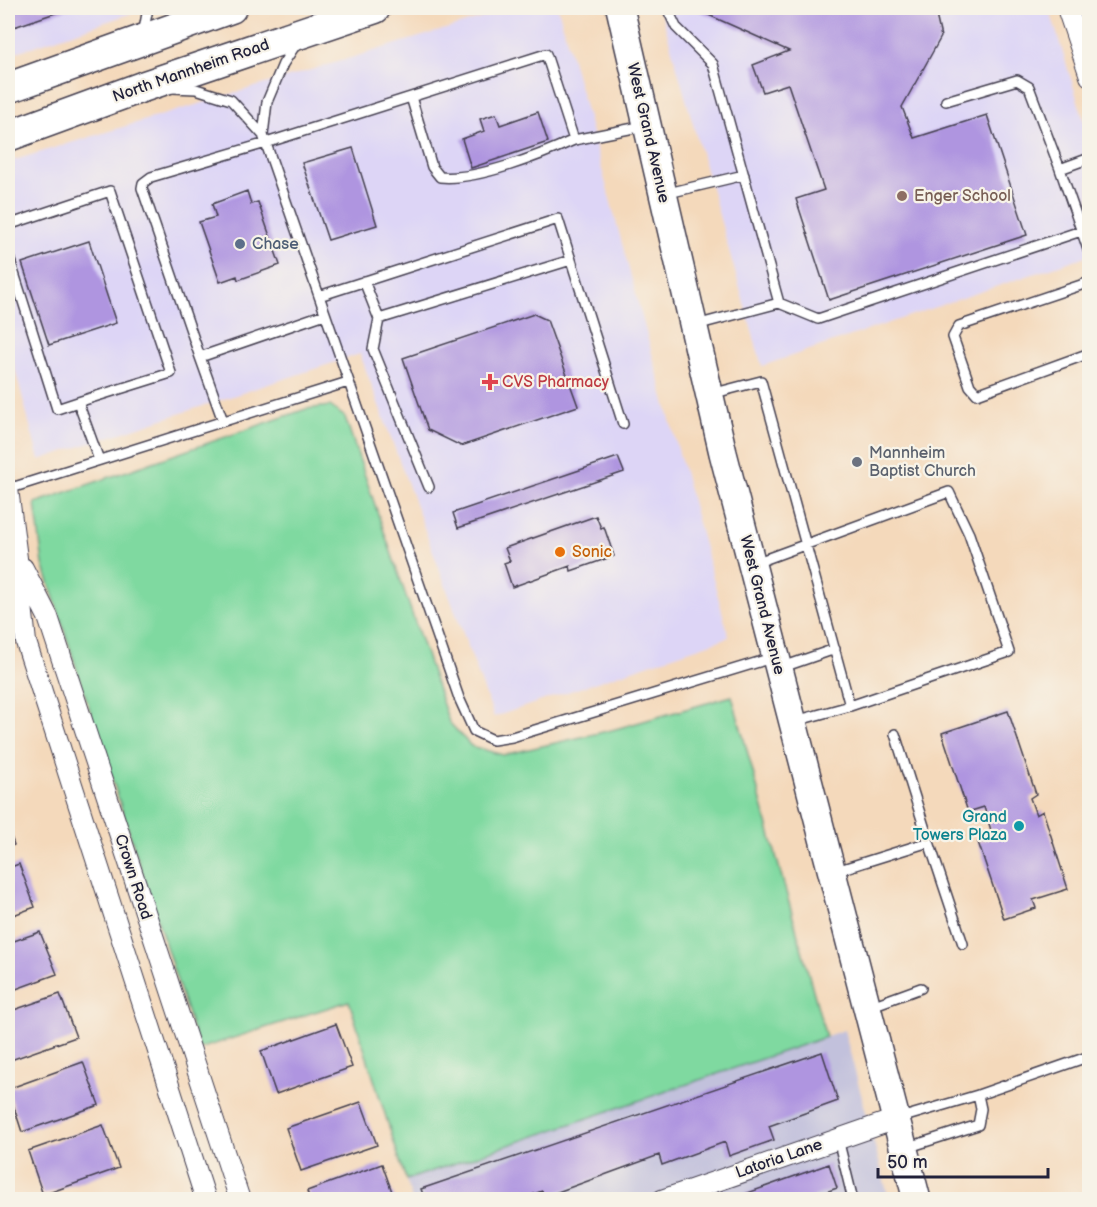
<svg xmlns="http://www.w3.org/2000/svg" width="1097" height="1207" font-family="'Balsamiq Sans',sans-serif">
<style>
.built{fill:#ddd5f6}
.industrial{fill:#c2c1dc}
.green{fill:#7fd9a0;stroke:#507e6e;stroke-width:1.5}
.building{fill:#af95e0}
.lines{fill:none;stroke-linecap:round;stroke-linejoin:round}
.lane-casing{stroke:#423d4e;stroke-width:12}
.street-casing{stroke:#423d4e;stroke-width:22}
.secondary-casing{stroke:#423d4e;stroke-width:30}
.primary-casing{stroke:#423d4e;stroke-width:33}
.lane{stroke:#fff;stroke-width:9}
.street{stroke:#fff;stroke-width:20}
.secondary{stroke:#fff;stroke-width:27}
.primary{stroke:#fff;stroke-width:30}
.education-dot{fill:#8d6e63;stroke:#f7f3e8;stroke-width:2}
.service-dot{fill:#5c6f8a;stroke:#f7f3e8;stroke-width:2}
.health-dot{fill:#e0444e;stroke:#f7f3e8;stroke-width:2}
.worship-dot{fill:#6b7280;stroke:#f7f3e8;stroke-width:2}
.food-dot{fill:#e8710a;stroke:#f7f3e8;stroke-width:2}
.culture-dot{fill:#0f9aa8;stroke:#f7f3e8;stroke-width:2}
.labels{text-anchor:middle;dominant-baseline:central;stroke-width:4.5;stroke-linejoin:round;paint-order:stroke}
.street-label{font-size:16px;fill:#22223b;stroke:#f7f3e8}
.education-label{font-size:16px;fill:#785e54;stroke:#f7f3e8;text-anchor:start}
.service-label{font-size:16px;fill:#4e5e75;stroke:#f7f3e8;text-anchor:start}
.health-label{font-size:16px;fill:#be3a42;stroke:#f7f3e8;text-anchor:start}
.worship-label{font-size:16px;fill:#5b616d;stroke:#f7f3e8;text-anchor:start}
.food-label{font-size:16px;fill:#c56008;stroke:#f7f3e8;text-anchor:start}
.culture-label{font-size:16px;fill:#0d838f;stroke:#f7f3e8;text-anchor:end}
</style>
<rect width="100%" height="100%" fill="#f7f3e8"/>
<filter id="ink" filterUnits="userSpaceOnUse"><feTurbulence type="fractalNoise" baseFrequency=".0167" numOctaves="2"/><feDisplacementMap in="SourceGraphic" scale="12" xChannelSelector="R" yChannelSelector="G"/><feConvolveMatrix kernelMatrix="1 2 1 2 8 2 1 2 1" color-interpolation-filters="sRGB"/></filter>
<filter id="wash" filterUnits="userSpaceOnUse"><feTurbulence type="fractalNoise" baseFrequency=".008" numOctaves="4" result="noise"/><feDisplacementMap in="SourceGraphic" scale="24" xChannelSelector="R" yChannelSelector="G"/><feGaussianBlur stdDeviation="1.35" result="paint"/><feColorMatrix in="noise" values="0 0 0 0 0 0 0 0 0 0 0 0 0 0 0 0 0 1.4 0 .05"/><feComposite in="paint" operator="in"/></filter>
<g filter="url(#wash)">
<rect width="100%" height="100%" fill="#f4d9bb"/>
<path class="built" d="M8,8H147L8,55Z
M515,8H558L729,637L494,717L360,354L39,460L8,342V162Z
M660,8H1049L1089,137V255L762,366Z"/>
<path class="industrial" d="M844,1030L889,1199L412,1200L406,1180Z"/>
<path class="green" d="M330,406L345,417L449,722L471,746L503,755L612,730L732,696L826,1037L406,1180L349,1001L199,1049L43,564L35,503L306,409Z"/>
<g id="blocks">
<path class="building" d="M8,8H70L14,27Z
M693,8H956L936,15L941,37L902,107L914,138L987,115L1027,235L829,300L796,199L824,190L788,84L763,92L753,65L789,51Z
M538,112L548,142L471,168L462,139L484,131L480,119L496,114L500,125Z
M353,148L377,225L328,240L302,163Z
M247,191L251,204L258,202L280,265L238,280L237,276L220,282L199,222L216,217L212,204Z
M89,241L116,323L49,345L22,263Z
M534,314L547,320L578,406L461,446L428,430L403,358Z
M618,457L624,472L458,528L453,513Z
M596,516L601,528L604,527L614,556L571,571L570,566L512,587L504,563L510,561L505,548Z
M1008,711L1036,794L1030,798L1036,815L1043,811L1068,889L1033,900L1036,908L1004,919L978,842L993,837L984,807L968,812L942,733Z
M8,828L14,845L8,848Z
M19,864L35,907L8,917V868Z
M40,932L57,974L8,992V943Z
M60,994L76,1037L8,1061V1012Z
M336,1024L352,1067L276,1094L261,1051Z
M822,1052L838,1101L769,1126L774,1140L729,1156L725,1142L662,1165L659,1155L544,1197L542,1191L518,1200H425L421,1189Z
M83,1062L99,1105L22,1132L8,1089Z
M361,1102L377,1145L301,1171L286,1128Z
M103,1125L119,1168L43,1195L28,1151Z
M382,1164L395,1200H310L307,1191Z
M829,1164L837,1188L812,1197L813,1200H728Z
M128,1194L130,1200H112V1199Z"/>
</g>
</g>
<g filter="url(#ink)">
<use href="#blocks" fill-opacity="0" stroke="#423d4e" stroke-width="1.5"/>
<g class="lines">
<g class="lane-casing">
<path id="lane" d="M667,8L676,27L713,64L779,303
M143,35L148,8
M296,44L283,64L267,102L263,135L459,698L474,731L493,740L512,737L775,657
M172,88L196,89L231,100L263,135
M411,97L432,167L440,177C476,181 541,155 574,140
M946,101L1017,80L1029,87L1060,169L1090,158
M1060,169L1090,255
M664,194L744,175
M8,225L110,191L171,373L78,402L99,460
M8,254L57,409L78,402
M364,281L379,319L571,260
M1090,282L959,326L953,337L970,386L977,394L1090,353
M319,296L558,219L623,424
M325,314L200,357L142,188L143,183L151,177L266,143L546,54L574,140L644,126
M379,319L373,349L429,487
M696,325L779,303L818,319L1081,231
M200,357L223,421
M711,394L761,381L850,706L795,721
M8,489L348,382
M755,563L949,492L969,534L1009,652L850,706
M780,668L835,649
M895,734L929,842
M833,872L929,842L963,944
M869,1007L921,988
M978,1095L1090,1056
M897,1119L978,1095L981,1109L978,1125L906,1148
M838,1139L853,1200"/>
</g>
<g class="street-casing">
<path id="street" d="M1067,8L1090,76
M8,489L17,558L26,642L206,1200
M23,568L48,617L240,1200
M662,1200L896,1119"/>
</g>
<g class="secondary-casing">
<path id="secondary" d="M620,8L723,453L917,1200"/>
</g>
<g class="primary-casing">
<path id="primary" d="M8,88L231,8
M8,136L142,87L375,8"/>
</g>
<use href="#lane" class="lane"/>
<use href="#street" class="street"/>
<use href="#secondary" class="secondary"/>
<use href="#primary" class="primary"/>
</g>
</g>
<circle class="education-dot" cx="902" cy="196" r="6"/>
<circle class="service-dot" cx="240" cy="244" r="6"/>
<path class="health-dot" d="M487 373h6v6h6v6h-6v6h-6v-6h-6v-6h6z"/>
<circle class="worship-dot" cx="857" cy="462" r="6"/>
<circle class="food-dot" cx="560" cy="552" r="6"/>
<circle class="culture-dot" cx="1019" cy="826" r="6"/>
<g class="labels">
<g class="street-label">
<text transform="translate(191 71) rotate(-19)">North Mannheim Road</text>
<text transform="translate(648 133) rotate(77)">West Grand Avenue</text>
<text transform="translate(762 605) rotate(76)">West Grand Avenue</text>
<text transform="translate(133 877) rotate(72)">Crown Road</text>
<text transform="translate(779 1159) rotate(-19)">Latoria Lane</text>
</g>
<g class="education-label">
<text x="914" y="196">Enger School</text>
</g>
<g class="service-label">
<text x="252" y="244">Chase</text>
</g>
<g class="health-label">
<text x="502" y="382">CVS Pharmacy</text>
</g>
<g class="worship-label">
<text x="869" y="453">Mannheim<tspan x="869" dy="18">Baptist Church</tspan></text>
</g>
<g class="food-label">
<text x="572" y="552">Sonic</text>
</g>
<g class="culture-label">
<text x="1007" y="817">Grand<tspan x="1007" dy="18">Towers Plaza</tspan></text>
</g>
</g>
<rect width="1097" height="1207" fill="none" stroke="#f7f3e8" stroke-width="30"/>
<path d="M878 1168v9h170v-9" fill="none" stroke="#22223b" stroke-width="3"/>
<text x="887" y="1168" font-size="18" fill="#22223b" stroke="#f7f3e8" stroke-width="4.5" paint-order="stroke">50 m</text>
</svg>
